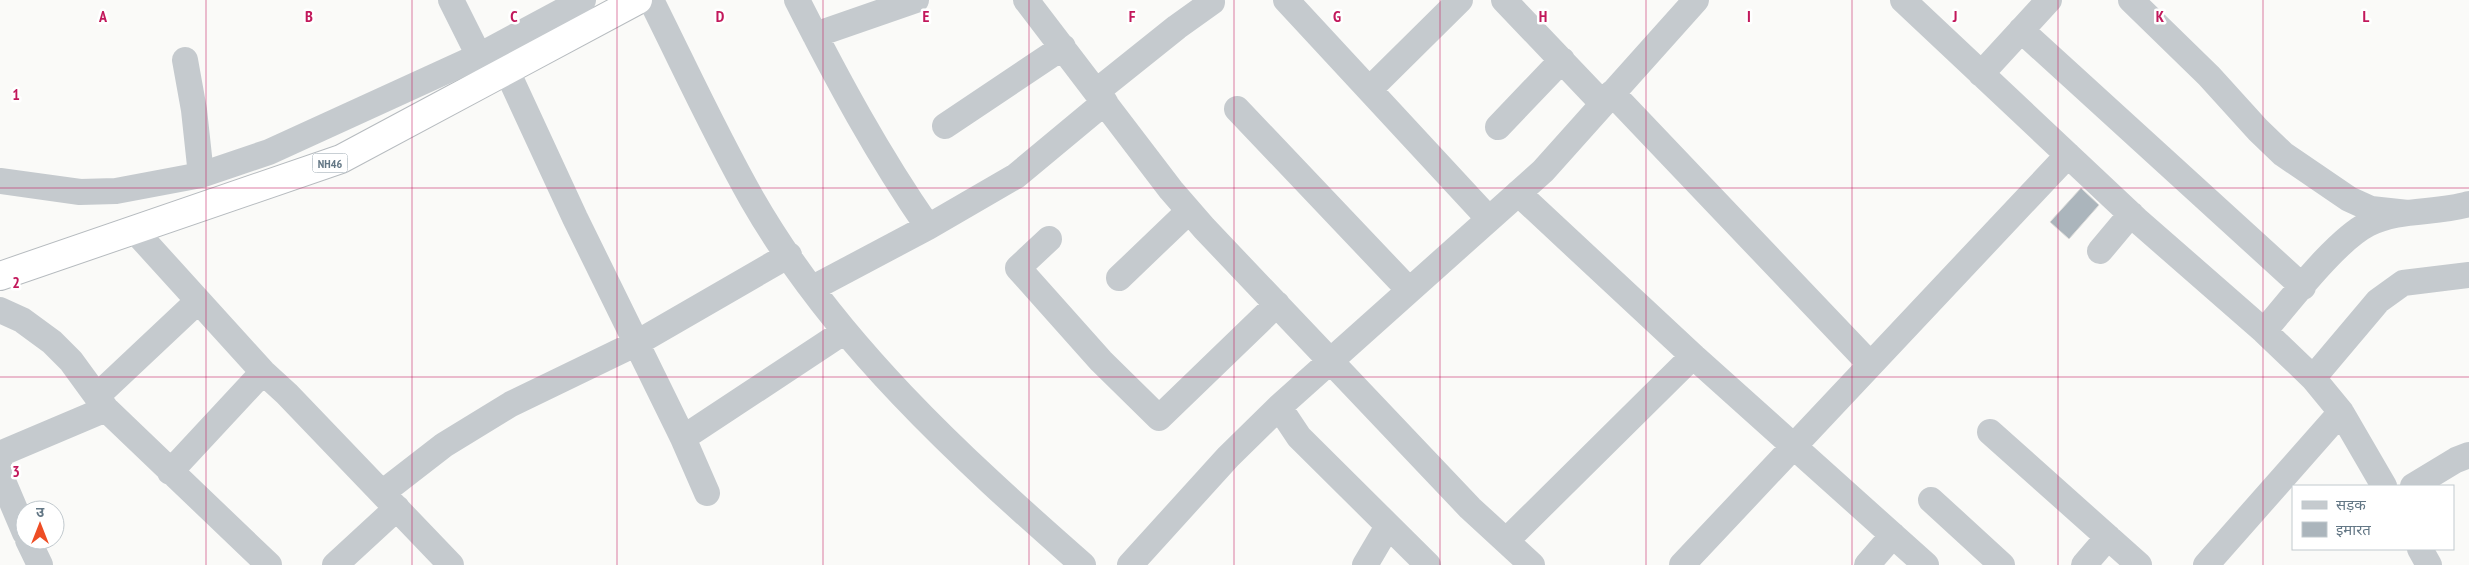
<svg xmlns="http://www.w3.org/2000/svg" width="2469" height="565" font-family="'PT Sans Narrow','Noto Sans Devanagari',sans-serif">
<style>
.building{fill:#abb5bc;stroke:#dcdcda}
.lines{fill:none;stroke-linecap:round;stroke-linejoin:round}
.highway-casing{stroke:#b6bbbf;stroke-width:30}
.minor{stroke:#c5cace;stroke-width:26}
.highway{stroke:#fff;stroke-width:28}
.grid{fill:none;stroke:#c2185b;stroke-width:1;stroke-opacity:0.55}
.labels{text-anchor:middle;dominant-baseline:central;stroke-width:5;stroke-linejoin:round;paint-order:stroke}
.shield{fill:#fff;stroke:#92a0aa;stroke-width:1}
.shield-label{font-size:12px;font-weight:bold;fill:#637785}
.grid-label{font-size:16px;text-anchor:middle;font-weight:bold;fill:#c2185b;stroke:#fff;stroke-width:5;stroke-linejoin:round;paint-order:stroke}
</style>
<rect width="100%" height="100%" fill="#fafaf8"/>
<path class="building" d="M2081,188L2099,205L2069,239L2050,222Z"/>
<g class="lines">
<g class="highway-casing">
<path id="highway" d="M0,276L341,159L638,0"/>
</g>
<path class="minor" d="M451,0L479,56
M651,0C684,66 715,134 752,199C834,342 960,457 1083,565
M797,0C837,79 878,155 928,227
M1026,0L1171,190L1204,228L1470,508L1532,565
M1286,0L1489,219
M1504,0L1603,104
M1903,0L2137,220L2264,331L2313,378L2341,412L2384,486
M2131,0L2209,76L2258,130L2283,154L2349,199L2371,209L2408,213
M2021,30L2303,287
M815,35L916,0
M185,60L194,110L201,175
M507,71L575,218L683,438L707,493
M1981,74L2049,0
M1370,89L1460,0
M1097,91L1177,27L1212,2
M1612,93L1870,364
M1237,109L1409,290
M945,126L1063,47
M1498,127L1562,60
M0,181L80,192L116,191L201,175L269,152L479,56L583,0
M1518,193L1693,356L1926,565
M135,231L263,372L287,394L451,565
M1049,239L1018,268L1101,361L1159,418L1277,304
M2100,251L2131,214
M1119,278L1189,211
M813,288L928,227L1016,176L1105,102
M0,310L22,320L52,342L71,361L106,409L269,565
M2264,331C2290,301 2335,241 2368,224C2399,208 2437,214 2469,204
M2313,378L2378,301L2403,283L2469,275
M97,396L198,301
M1279,407L1299,437L1428,565
M1990,432L2139,565
M683,438L845,331
M0,459L2,453L106,409
M170,472L263,372
M0,474L25,533
M2413,486L2456,460L2469,455
M382,493L444,445L511,404L635,344L789,255
M1931,500L2002,565
M28,540L40,565
M1506,541L1693,356
M2420,549L2429,565
M335,565L397,508
M1130,565L1228,457L1279,407L1543,171L1696,0
M1365,565L1388,526
M1682,565L2068,155
M1867,565L1893,535
M2084,565L2108,537
M2206,565L2341,412"/>
<use href="#highway" class="highway"/>
</g>
<path class="grid" d="M206,0V565M412,0V565M617,0V565M823,0V565M1029,0V565M1234,0V565M1440,0V565M1646,0V565M1852,0V565M2058,0V565M2263,0V565M0,188H2469M0,377H2469"/>
<g class="labels">
<rect class="shield" x="312.5" y="153.5" width="35" height="19" rx="4"/>
<g class="shield-label">
<text x="330" y="163">NH46</text>
</g>
</g>
<g class="grid-label">
<text x="103" y="22">A</text>
<text x="309" y="22">B</text>
<text x="514" y="22">C</text>
<text x="720" y="22">D</text>
<text x="926" y="22">E</text>
<text x="1132" y="22">F</text>
<text x="1337" y="22">G</text>
<text x="1543" y="22">H</text>
<text x="1749" y="22">I</text>
<text x="1955" y="22">J</text>
<text x="2160" y="22">K</text>
<text x="2366" y="22">L</text>
<text x="16" y="100">1</text>
<text x="16" y="288">2</text>
<text x="16" y="477">3</text>
</g>
<rect x="2292" y="485" width="162" height="65" fill="#ffffff" stroke="#c1c9ce"/>
<rect x="2302" y="501" width="25" height="8" fill="#c5cace" stroke="#c1c9ce"/>
<text x="2336" y="510" font-size="15" fill="#637785">सड़क</text>
<rect x="2302" y="522" width="25" height="15" fill="#abb5bc" stroke="#c1c9ce"/>
<text x="2336" y="535" font-size="15" fill="#637785">इमारत</text>
<g transform="translate(40 525)"><circle r="24" fill="#ffffff" stroke="#c1c9ce"/>
<path d="M0-4L9 19L0 12L-9 19Z" fill="#ee4d24"/>
<text y="-8" font-size="14" font-weight="bold" text-anchor="middle" fill="#637785">उ</text>
</g>
</svg>
